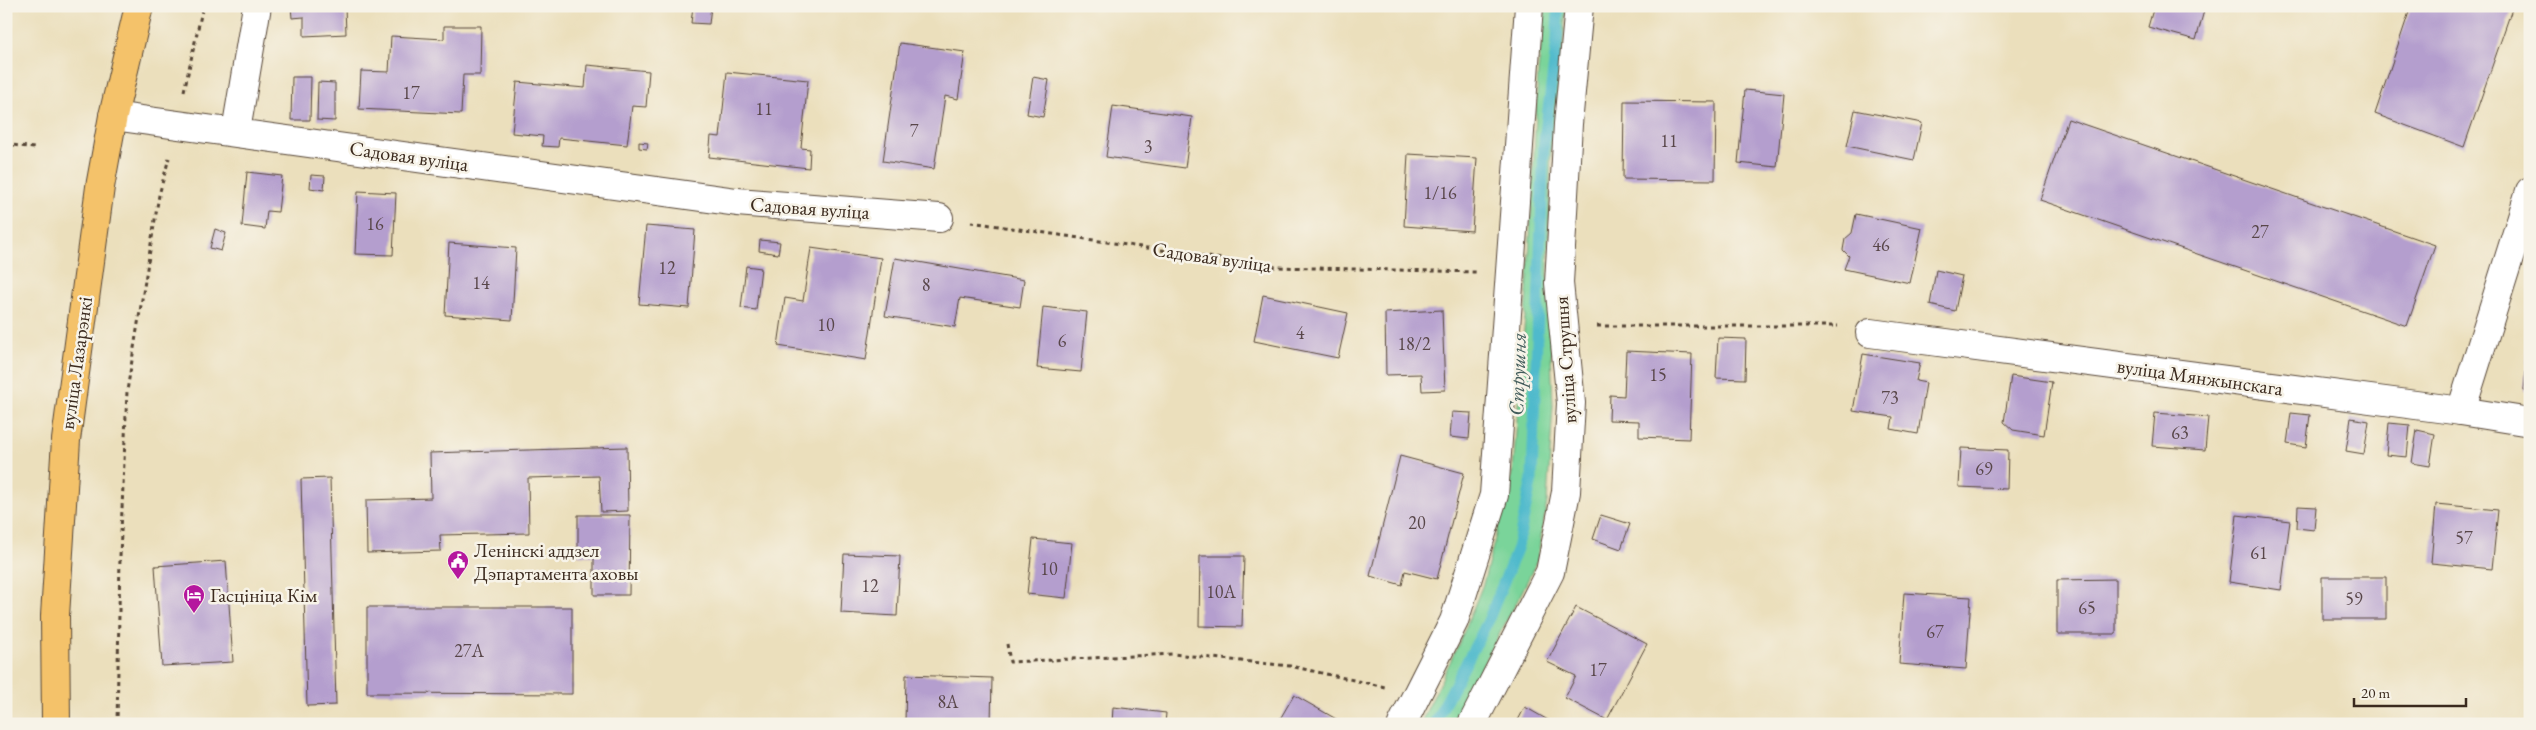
<svg xmlns="http://www.w3.org/2000/svg" width="2536" height="730" font-family="'EB Garamond',serif">
<style>
.green{fill:#7ad49a;stroke:#5a7f5c}
.lines{fill:none;stroke-linecap:round;stroke-linejoin:round}
.stream{stroke:#50bacc;stroke-width:11}
.building{fill:#b49ece}
.minor-casing{stroke:#554536;stroke-width:30}
.tertiary-casing{stroke:#554536;stroke-width:30}
.primary-casing{stroke:#554536;stroke-width:30}
.path{stroke:#554536;stroke-width:3;stroke-dasharray:4 4;stroke-linecap:butt}
.minor{stroke:#fff;stroke-width:28}
.tertiary{stroke:#fff;stroke-width:28}
.primary{stroke:#f4c26a;stroke-width:28}
.labels{text-anchor:middle;dominant-baseline:central;stroke-width:5;stroke-linejoin:round;paint-order:stroke}
.number-label{font-size:18px;fill:#59474a}
.street-label{font-size:20px;fill:#3b2a1e;stroke:#f7f3e8}
.poi-label{font-size:20px;fill:#3b2a1e;stroke:#f7f3e8;text-anchor:start}
.water-label{font-size:21px;font-style:italic;fill:#425c5b;stroke:#f7f3e8}
</style>
<rect width="100%" height="100%" fill="#f7f3e8"/>
<filter id="ink" filterUnits="userSpaceOnUse"><feTurbulence type="fractalNoise" baseFrequency=".02" numOctaves="2"/><feDisplacementMap in="SourceGraphic" scale="10" xChannelSelector="R" yChannelSelector="G"/><feConvolveMatrix kernelMatrix="1 2 1 2 8 2 1 2 1" color-interpolation-filters="sRGB"/></filter>
<filter id="wash" filterUnits="userSpaceOnUse"><feTurbulence type="fractalNoise" baseFrequency=".0096" numOctaves="4" result="noise"/><feDisplacementMap in="SourceGraphic" scale="20" xChannelSelector="R" yChannelSelector="G"/><feGaussianBlur stdDeviation="1.12" result="paint"/><feColorMatrix in="noise" values="0 0 0 0 0 0 0 0 0 0 0 0 0 0 0 0 0 1.4 0 .05"/><feComposite in="paint" operator="in"/></filter>
<g filter="url(#wash)">
<rect width="100%" height="100%" fill="#ebdfbc"/>
<path class="green" d="M1546,6H1566L1563,47L1551,149L1548,269L1553,406L1547,502L1537,561L1520,596L1451,724H1420L1460,641L1483,584L1513,470L1528,278L1538,71Z"/>
<g class="lines">
<path class="stream" d="M1434,724L1488,621L1517,549L1532,479L1544,141L1557,40L1558,6"/>
</g>
<g id="blocks">
<path class="building" d="M291,6H345L346,34L304,36V17L292,18Z
M693,6H711L709,24L691,23Z
M714,6H734V9Z
M2154,6L2205,7L2196,40L2148,27Z
M2411,6H2513L2464,147L2375,114Z
M444,26H481L480,75H463L461,114L359,109L361,71L389,72L391,36L444,39Z
M900,43L965,52L958,99L945,96L934,169L883,161Z
M587,65L649,71L646,107L632,106L627,145L559,138L558,147L542,146L543,136L512,133L517,82L585,88Z
M727,72L808,80L801,148L810,149L809,168L709,157L711,136L720,137Z
M292,77H311L310,120H291Z
M1033,77L1049,80L1043,117L1027,114Z
M318,82L335,83V121L317,120Z
M1745,90L1784,94L1777,167L1738,163Z
M1624,101L1716,102L1715,180L1623,179Z
M1113,106L1192,117L1185,168L1106,157Z
M1855,110L1922,123L1914,160L1847,146Z
M2068,119L2435,245L2407,326L2040,200Z
M639,142L648,143L647,149L639,148Z
M1408,154L1477,158L1472,231L1404,226Z
M247,172L282,176L278,212L267,211L265,229L242,226Z
M311,175L325,176L324,190L310,188Z
M358,191L396,193L393,255L355,254Z
M1856,214L1922,228L1910,283L1844,269L1849,256L1843,250L1845,239L1852,233Z
M646,226L695,230L689,308L639,304Z
M215,229L226,233L221,251L210,248Z
M760,240L780,242L778,254L759,251Z
M449,243L516,248L512,320L445,315Z
M811,248L881,258L866,360L778,346L785,298L803,301Z
M895,258L1024,280L1020,307L960,298L955,327L885,316Z
M746,266L761,268L756,310L741,308Z
M1936,270L1962,276L1955,311L1930,305Z
M1263,295L1348,313L1338,358L1254,341Z
M1043,307L1087,312L1081,372L1037,368Z
M1442,310L1445,390L1422,391L1421,374L1386,375L1385,313Z
M1718,338L1746,339L1745,379L1716,378Z
M2528,348H2530V391H2524Z
M1626,351L1692,354L1689,439L1639,437V421L1609,420L1610,395L1624,396Z
M1863,354L1920,363L1916,381L1926,383L1918,434L1891,429L1893,417L1853,411Z
M2011,376L2052,382L2044,435L2013,430L2004,422Z
M1452,412L1471,413L1469,439L1450,437Z
M2155,413L2208,417L2205,450L2152,446Z
M2291,413L2310,415L2306,447L2287,444Z
M2351,418L2369,421L2364,454L2346,451Z
M2389,423L2410,425L2407,457L2386,455Z
M2417,430L2435,434L2430,466L2412,463Z
M627,447L628,511L601,512L599,476L528,478L529,533L440,535L441,551L367,553L366,500L431,498L430,453Z
M1961,448L2008,450L2007,489L1959,487Z
M1400,456L1464,473L1437,579L1405,571L1402,585L1370,576Z
M330,478L336,705L307,706L301,479Z
M2436,504L2498,510L2492,569L2431,563Z
M2298,506L2316,507L2314,530L2297,528Z
M578,515H630L629,595H594V556L578,555Z
M1601,515L1630,524L1621,549L1593,539Z
M2237,515L2290,521L2281,590L2229,582Z
M1033,539L1072,543L1066,598L1027,594Z
M844,554L900,556L897,616L841,613Z
M1200,556H1244L1242,627L1199,626Z
M226,561L233,662L162,666L155,566Z
M2322,577H2386V619H2322Z
M2116,579V634H2057V580Z
M1904,593L1971,597L1966,669L1899,664Z
M367,607H572V694L367,693Z
M1576,607L1647,644L1607,720L1565,698L1576,676L1547,662Z
M906,675L992,678L991,724H905Z
M1294,695L1345,724H1277Z
M1113,707L1166,713L1165,724H1112Z
M1525,707L1555,724H1516Z"/>
</g>
</g>
<g filter="url(#ink)">
<use href="#blocks" fill-opacity="0" stroke="#554536" stroke-width="1"/>
<g class="lines">
<g class="minor-casing">
<path id="minor" d="M113,116L737,202L939,218
M236,131L257,6
M1870,333L2461,411
M1402,724L1454,621L1494,495L1529,6
M1472,724L1550,572L1566,492L1571,403L1559,283L1568,124L1579,6"/>
</g>
<g class="tertiary-casing">
<path id="tertiary" d="M2530,191L2461,411L2530,422"/>
</g>
<g class="primary-casing">
<path id="primary" d="M56,724L55,616L66,440L100,187L113,116L139,6"/>
</g>
<path class="path" d="M184,91L203,6
M6,144L34,148
M971,222L1276,267L1476,272
M1597,326H1838
M1007,644L1010,662L1173,654L1290,666L1385,687
M117,724L120,556L127,391L159,195L169,158"/>
<use href="#minor" class="minor"/>
<use href="#tertiary" class="tertiary"/>
<use href="#primary" class="primary"/>
</g>
</g>
<defs>
<g id="civic-pin" transform="scale(1.125)"><path d="M0 17L-7.5 6A9.5 9.5 0 1 1 7.5 6Z" fill="#b5179e" stroke="#f7f3e8"/><path d="M-.6-6.5H3V-4.5H.6V-3L4-1V1h2V6H-6V1h2V-1L-.6-3ZM-1.2 2.5V6h2.4V2.5Z" fill="#fff"/></g>
<g id="hotel-pin" transform="scale(1.125)"><path d="M0 17L-7.5 6A9.5 9.5 0 1 1 7.5 6Z" fill="#b5179e" stroke="#f7f3e8"/><path d="M-6-4.5h1.5V1H6V5H4.5V3h-9V5H-6ZM-4 0a1.8 1.8 0 1 1 3.6 0ZM.5 0V-2.5h3Q6-2.5 6 0Z" fill="#fff"/></g>
</defs>
<g fill-rule="evenodd">
<use href="#civic-pin" x="458" y="561"/>
<use href="#hotel-pin" x="194" y="595"/>
</g>
<g class="labels">
<g class="number-label">
<text x="411" y="92">17</text>
<text x="764" y="108">11</text>
<text x="914" y="130">7</text>
<text x="1669" y="140">11</text>
<text x="1148" y="146">3</text>
<text x="1440" y="192">1/16</text>
<text x="375" y="223">16</text>
<text x="2260" y="231">27</text>
<text x="1881" y="244">46</text>
<text x="667" y="267">12</text>
<text x="481" y="282">14</text>
<text x="926" y="284">8</text>
<text x="826" y="324">10</text>
<text x="1300" y="332">4</text>
<text x="1062" y="340">6</text>
<text x="1414" y="343">18/2</text>
<text x="1658" y="374">15</text>
<text x="1890" y="397">73</text>
<text x="2180" y="432">63</text>
<text x="1984" y="468">69</text>
<text x="1417" y="522">20</text>
<text x="2464" y="537">57</text>
<text x="2259" y="552">61</text>
<text x="1049" y="568">10</text>
<text x="870" y="585">12</text>
<text x="1221" y="591">10А</text>
<text x="2354" y="598">59</text>
<text x="2087" y="607">65</text>
<text x="1935" y="631">67</text>
<text x="469" y="650">27А</text>
<text x="1598" y="669">17</text>
<text x="948" y="701">8А</text>
</g>
<g class="street-label">
<text transform="translate(409 156) rotate(8)">Садовая вуліца</text>
<text transform="translate(810 208) rotate(4)">Садовая вуліца</text>
<text transform="translate(1212 257) rotate(8)">Садовая вуліца</text>
<text transform="translate(1565 360) rotate(-94)">вуліца Струшня</text>
<text transform="translate(76 363) rotate(-82)">вуліца Лазарэнкі</text>
<text transform="translate(2200 377) rotate(8)">вуліца Мянжынскага</text>
</g>
<g class="poi-label">
<text x="474" y="550">Ленінскі аддзел<tspan x="474" dy="23">Дэпартамента аховы</tspan></text>
<text x="210" y="595">Гасцініца Кім</text>
</g>
<g class="water-label">
<text transform="translate(1517 374) rotate(-88)">Струшня</text>
</g>
</g>
<rect width="2536" height="730" fill="none" stroke="#f7f3e8" stroke-width="25"/>
<path d="M2354 698v8h112v-8" fill="none" stroke="#3b2a1e" stroke-width="2.5"/>
<text x="2361" y="698" font-size="15" fill="#3b2a1e" stroke="#f7f3e8" stroke-width="4" paint-order="stroke">20 m</text>
</svg>
